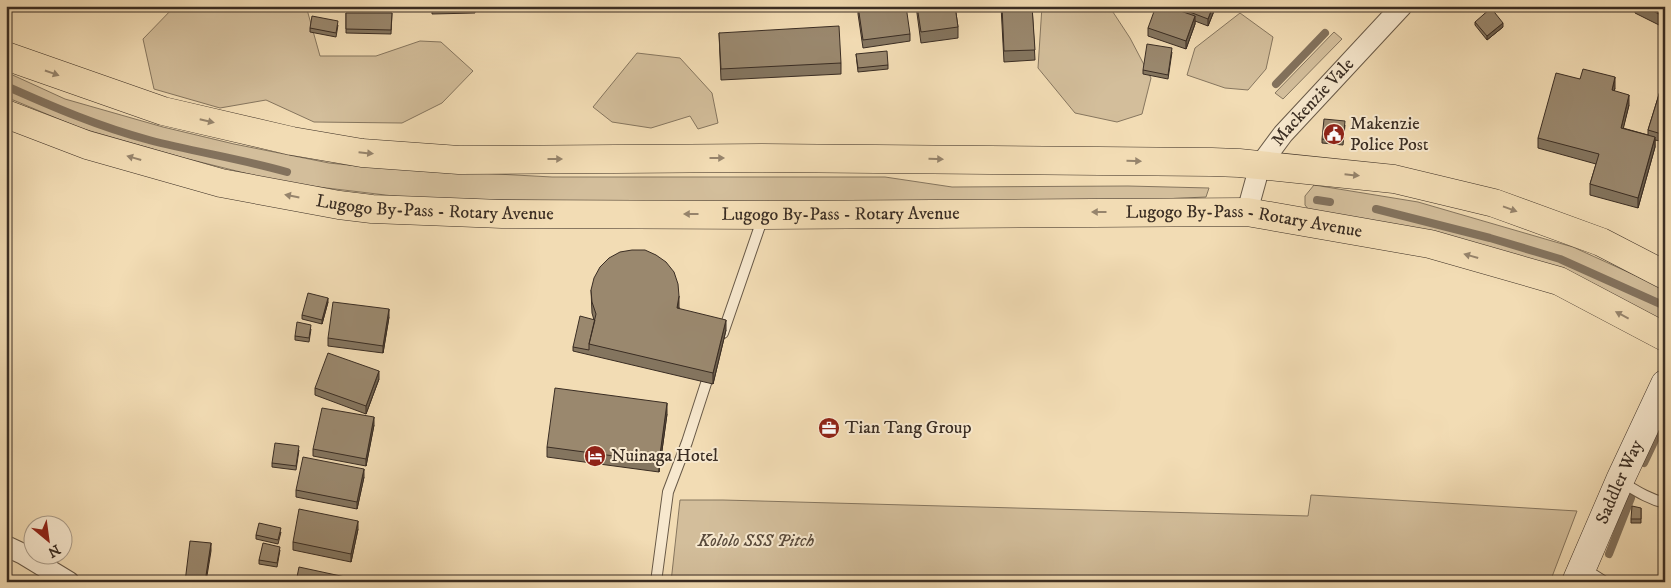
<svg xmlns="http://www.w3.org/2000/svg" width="1671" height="588" font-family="'IM FELL DW Pica',serif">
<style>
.green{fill:#d3be9b;stroke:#86765f}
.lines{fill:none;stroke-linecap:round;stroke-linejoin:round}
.stream{stroke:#83725d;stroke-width:8}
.lane-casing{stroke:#685947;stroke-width:12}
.street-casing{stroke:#685947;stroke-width:22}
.secondary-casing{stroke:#3a2d23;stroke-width:29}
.primary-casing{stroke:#3a2d23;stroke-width:29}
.lane{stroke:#f7e8ce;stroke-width:10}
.street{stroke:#f7e8ce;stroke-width:20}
.secondary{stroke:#f7e8ce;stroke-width:28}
.primary{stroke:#f2dcb4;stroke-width:28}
.wall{fill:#84755f;stroke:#3a2d23}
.shaded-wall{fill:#6c5f4d;stroke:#3a2d23}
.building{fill:#9a886e;stroke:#3a2d23}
.oneway{fill:#96846c}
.labels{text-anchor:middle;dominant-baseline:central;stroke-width:4;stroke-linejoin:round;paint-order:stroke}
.street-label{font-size:18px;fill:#3a2d23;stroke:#f7e8ce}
.poi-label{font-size:18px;fill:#3a2d23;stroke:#f7e8ce;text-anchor:start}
.park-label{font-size:18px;font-style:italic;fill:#594a3b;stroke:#f7e8ce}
</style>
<rect width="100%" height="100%" fill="#f2dcb4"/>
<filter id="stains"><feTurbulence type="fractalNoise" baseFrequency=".004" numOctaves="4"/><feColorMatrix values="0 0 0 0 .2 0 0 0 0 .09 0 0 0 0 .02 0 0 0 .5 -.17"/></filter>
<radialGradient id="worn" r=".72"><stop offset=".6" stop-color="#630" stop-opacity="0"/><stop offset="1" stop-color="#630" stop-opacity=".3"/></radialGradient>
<path class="green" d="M175,6H306L320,56H376L420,41L441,42L473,71L442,103L402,123L314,122L266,100L220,108L154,89L143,39Z
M1042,6H1109L1130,38L1151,78L1142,114L1117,122L1075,113L1038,68Z
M1240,13L1273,37L1266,69L1248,90L1225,88L1187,75L1195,48Z
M1334,32L1342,39L1283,99L1275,93Z
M637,53L680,58L712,93L718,123L698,129L690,116L651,128L612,122L593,107Z
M6,72L65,99L163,127L234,144L329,163L367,167L552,177H885L952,187L1128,186L1209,188L1206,197L1138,200L672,202L493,200L402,197L285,183L184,158L80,128L6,97Z
M1314,185L1418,202L1552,241L1573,247L1665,289V321L1556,270L1313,215L1305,205V196Z
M1311,495L1577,511L1550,582H671L680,500H723L1308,516Z"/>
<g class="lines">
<path class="stream" d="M1276,84L1325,33
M6,86C53,107 100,127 149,140C195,152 242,159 287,172
M1317,200L1330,202
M1376,209L1490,238L1560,259L1665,306
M1644,463L1665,419
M1609,554L1631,498"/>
<g class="lane-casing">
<path id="lane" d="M723,333L763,217
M1620,481C1635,490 1648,499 1665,503
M1583,568L1605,582
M656,582L668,492L687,442L710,371"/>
</g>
<g class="street-casing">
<g id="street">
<path id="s1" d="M1247,212L1260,165L1283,134L1402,6"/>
<path d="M6,546L23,554L69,582"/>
</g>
</g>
<g class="secondary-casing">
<g id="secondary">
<path id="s2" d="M1576,582L1620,480L1665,384"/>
</g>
</g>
<g class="primary-casing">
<g id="primary">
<path d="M6,56L163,111L292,141L362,153L459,160L762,158L1212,162L1239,163L1394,179L1494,203L1601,242L1665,275"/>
<path id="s3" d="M6,114L87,145L221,183L339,205L372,209L502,214L764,215L1247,212L1430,244L1559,281L1665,337"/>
</g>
</g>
<use href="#lane" class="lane"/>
<use href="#street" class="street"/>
<use href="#secondary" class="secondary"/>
<use href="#primary" class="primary"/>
</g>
<path class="wall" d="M432,6H475V13L432,14Z
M858,6L910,34V41L863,48L858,14Z
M916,6H955L958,27V38L921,43Z
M1001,6H1032L1035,60L1004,62Z
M1168,6H1216L1208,26L1195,21V24L1186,49L1148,36V28L1168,7Z
M1635,6H1665V28L1635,13Z
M346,13H392L391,34L346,33Z
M1475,22L1503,27L1487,40L1475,25Z
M338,25L336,37L310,32V28Z
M719,33L841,63V74L721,80Z
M1172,52L1168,79L1143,74V70Z
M856,54L888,65V69L858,72Z
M1665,75V142L1655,140V147L1638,208L1590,195V184L1596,164L1538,148V138L1615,88L1614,91L1629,105L1623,128L1648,135V130Z
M1345,125L1343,145L1322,143V139Z
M591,290L679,307V309L726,330L713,384L573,351V347L594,320L592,313Z
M328,302L322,324L302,319V315Z
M389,317L383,353L328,346V338Z
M311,329L309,342L295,340V336Z
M379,379L366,414L315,395V388Z
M667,414L659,472L547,457V447Z
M374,425L366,466L313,456V449Z
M299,450L296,470L272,467V463Z
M364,477L357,509L296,497V490Z
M1641,508V523H1631V519Z
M358,529L351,562L293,550V542Z
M281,532L278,544L256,539V535Z
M280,550L277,567L259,564V560Z"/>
<path class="shaded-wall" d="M1213,6H1216L1208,26V19Z
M1195,16V24L1186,49V41Z
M1503,23V27L1487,40V36Z
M1615,77V88L1612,101V90Z
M1629,95V105L1621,138V128Z
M1655,137V147L1638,208V198Z
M679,296V307L677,319V308Z
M328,298V302L322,324V320Z
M389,309V317L383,353V346Z
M726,320V330L713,384V373Z
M379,371V379L366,414V406Z
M667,403V414L659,472V462Z
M374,417V425L366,466V459Z
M364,469V477L357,509V502Z
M358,521V529L351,562V554Z
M211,543V551L206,582H205Z"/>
<path class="building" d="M432,6H475V9L432,10Z
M858,6H906L910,34L863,40Z
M917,6H955L958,27L921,32Z
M1002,6H1032L1035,50L1004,51Z
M1156,6H1166L1195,16L1186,41L1148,28Z
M1174,6H1213L1208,19Z
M1643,6H1665V17Z
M1491,8L1503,23L1487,36L1475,22Z
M346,13H392L391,30L346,29Z
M312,16L338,21L336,33L310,28Z
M839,26L841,63L721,69L719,33Z
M1147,44L1172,48L1168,75L1143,70Z
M887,51L888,65L858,68L856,54Z
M1583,69L1615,77L1612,90L1629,95L1621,128L1655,137L1638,198L1590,184L1599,154L1538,138L1556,73L1580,79Z
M1665,75V135L1648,130Z
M1324,119L1345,121L1343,141L1322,139Z
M632,250H645L656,255L666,262L674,272L678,284L679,296L677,308L726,320L713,373L589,344L596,314L592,302L591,290L594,278L600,267L609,258L620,252Z
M308,293L328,298L322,320L302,315Z
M333,302L389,309L383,346L328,338Z
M580,316L595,320L589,344V350L573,347Z
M297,322L311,325L309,338L295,336Z
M328,353L379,371L366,406L315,388Z
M555,388L667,403L659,462L547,447Z
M322,408L374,417L366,459L313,449Z
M275,443L299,446L296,466L272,463Z
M303,457L364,469L357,502L296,490Z
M1632,506L1641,508V519H1631Z
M299,509L358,521L351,554L293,542Z
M259,523L281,528L278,540L256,535Z
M190,541L211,543L205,582H185Z
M263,543L280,547L277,563L259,560Z
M299,567L350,578L349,582H296Z"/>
<defs><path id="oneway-solid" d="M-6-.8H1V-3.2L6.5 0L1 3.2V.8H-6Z" transform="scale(1.25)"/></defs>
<g class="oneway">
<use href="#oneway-solid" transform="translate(52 73) rotate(19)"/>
<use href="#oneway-solid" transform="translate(207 121) rotate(13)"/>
<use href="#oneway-solid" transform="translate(366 153) rotate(6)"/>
<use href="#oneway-solid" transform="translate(134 158) rotate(-164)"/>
<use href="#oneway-solid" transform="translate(717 158)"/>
<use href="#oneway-solid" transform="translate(555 159)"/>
<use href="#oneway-solid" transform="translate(936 159) rotate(1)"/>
<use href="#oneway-solid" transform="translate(1134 161) rotate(1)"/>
<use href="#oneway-solid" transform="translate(1352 175) rotate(6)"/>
<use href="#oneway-solid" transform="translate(292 196) rotate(-169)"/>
<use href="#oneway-solid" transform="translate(1510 209) rotate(20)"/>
<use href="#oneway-solid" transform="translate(1099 212) rotate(180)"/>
<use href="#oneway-solid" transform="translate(691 214) rotate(-180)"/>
<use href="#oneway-solid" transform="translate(1471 256) rotate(-164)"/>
<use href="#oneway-solid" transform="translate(1622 315) rotate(-152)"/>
</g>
<defs>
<g id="civic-disc" transform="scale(1.125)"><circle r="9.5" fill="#8f2418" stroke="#f7e8ce"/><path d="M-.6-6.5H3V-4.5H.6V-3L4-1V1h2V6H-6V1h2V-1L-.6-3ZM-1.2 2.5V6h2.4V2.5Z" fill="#fff"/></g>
<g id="office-disc" transform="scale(1.125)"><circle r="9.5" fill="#8f2418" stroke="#f7e8ce"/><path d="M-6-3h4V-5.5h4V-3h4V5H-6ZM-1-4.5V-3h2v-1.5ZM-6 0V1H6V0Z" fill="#fff"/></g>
<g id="hotel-disc" transform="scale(1.125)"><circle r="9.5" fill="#8f2418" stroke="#f7e8ce"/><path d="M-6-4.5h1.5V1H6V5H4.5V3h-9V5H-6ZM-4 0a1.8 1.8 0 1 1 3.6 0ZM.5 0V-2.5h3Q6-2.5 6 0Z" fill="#fff"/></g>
</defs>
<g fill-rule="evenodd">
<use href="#civic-disc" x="1334" y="134"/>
<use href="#office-disc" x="829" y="428"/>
<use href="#hotel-disc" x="595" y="456"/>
</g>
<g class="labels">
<g class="street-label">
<text stroke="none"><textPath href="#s1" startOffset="131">Mackenzie Vale</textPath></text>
<text stroke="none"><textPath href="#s3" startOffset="442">Lugogo By-Pass - Rotary Avenue</textPath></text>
<text stroke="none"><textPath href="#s3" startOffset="848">Lugogo By-Pass - Rotary Avenue</textPath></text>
<text stroke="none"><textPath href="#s3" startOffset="1252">Lugogo By-Pass - Rotary Avenue</textPath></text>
<text stroke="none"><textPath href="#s2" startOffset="109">Saddler Way</textPath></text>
</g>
<g class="poi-label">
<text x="1350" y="124">Makenzie<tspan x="1350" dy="21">Police Post</tspan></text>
<text x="845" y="428">Tian Tang Group</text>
<text x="611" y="456">Nuinaga Hotel</text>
</g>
<g class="park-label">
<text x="756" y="541">Kololo SSS Pitch</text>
</g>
</g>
<rect width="1671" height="588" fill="none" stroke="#f2dcb4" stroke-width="25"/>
<rect x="8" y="8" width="1656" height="573" fill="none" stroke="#3a2d23" stroke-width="2.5"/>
<rect x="12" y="12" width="1646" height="563" fill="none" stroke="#3a2d23"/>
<g transform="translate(48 540) rotate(151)"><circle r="24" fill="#f7e8ce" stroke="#ab9d8a"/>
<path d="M0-4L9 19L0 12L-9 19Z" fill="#8f2418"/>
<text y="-8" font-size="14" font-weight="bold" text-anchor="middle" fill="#3a2d23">N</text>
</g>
<rect width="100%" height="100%" filter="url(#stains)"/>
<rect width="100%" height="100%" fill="url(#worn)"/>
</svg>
